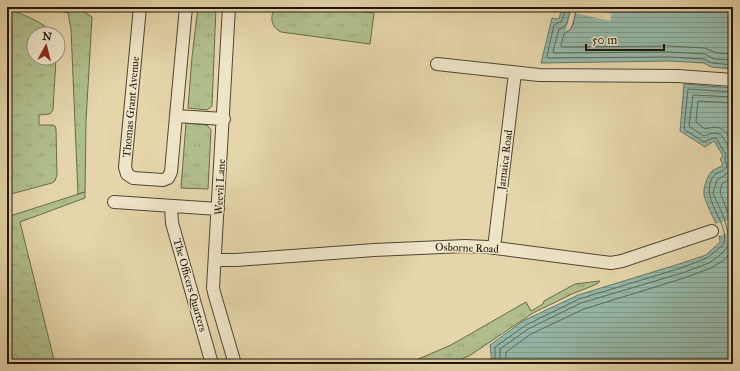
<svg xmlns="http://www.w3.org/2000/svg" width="740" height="371" font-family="'IM FELL Great Primer',serif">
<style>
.grass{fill:url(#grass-tufts);stroke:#686a4a}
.forest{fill:url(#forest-crowns);stroke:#686a4a}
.water{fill:url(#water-rules);stroke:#677869}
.pier{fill:#e5d5aa}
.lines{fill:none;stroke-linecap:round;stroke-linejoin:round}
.shore{stroke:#5b6859;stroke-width:1}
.minor-casing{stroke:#514631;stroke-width:14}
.minor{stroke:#eee4c8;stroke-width:12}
.labels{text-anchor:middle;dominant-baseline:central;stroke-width:3;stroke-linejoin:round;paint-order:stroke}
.street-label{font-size:11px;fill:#201609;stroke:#eee4c8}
</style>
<defs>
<pattern id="grass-tufts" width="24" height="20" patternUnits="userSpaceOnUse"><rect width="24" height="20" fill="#b0be8c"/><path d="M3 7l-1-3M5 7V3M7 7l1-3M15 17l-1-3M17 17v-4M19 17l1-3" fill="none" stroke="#97a377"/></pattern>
<pattern id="forest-crowns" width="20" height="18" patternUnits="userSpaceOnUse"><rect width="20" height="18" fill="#b0be8c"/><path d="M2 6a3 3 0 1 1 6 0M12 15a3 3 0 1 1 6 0" fill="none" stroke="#97a377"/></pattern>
<pattern id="water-rules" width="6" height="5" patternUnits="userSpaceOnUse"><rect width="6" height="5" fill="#96b9a9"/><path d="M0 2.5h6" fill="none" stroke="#819e90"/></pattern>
</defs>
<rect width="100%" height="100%" fill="#e5d5aa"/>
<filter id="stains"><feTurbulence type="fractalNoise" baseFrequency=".005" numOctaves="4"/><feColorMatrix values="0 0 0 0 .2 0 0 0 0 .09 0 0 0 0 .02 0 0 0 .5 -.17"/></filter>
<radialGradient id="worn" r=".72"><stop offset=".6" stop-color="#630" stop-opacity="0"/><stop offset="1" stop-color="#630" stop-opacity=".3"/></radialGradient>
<path class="grass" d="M49,7H77L92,17L86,121L85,192L78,194L71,29L68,13Z
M198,7H216L212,106L207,110L188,108L192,57Z
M276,7H324L374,13L370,44L281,32C271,27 269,16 276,7Z
M7,8C23,15 42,21 54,34H34V58H56L53,110L50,114L39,115V125H53L55,126L56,129L57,175L55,181L52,183L7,195Z
M186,123L207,125L211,130L208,189L181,188Z
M600,281L597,284L572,294L533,313L469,356L449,364H407L451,345L526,302L531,311L543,304L544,301L575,284Z"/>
<path class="forest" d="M85,192V198L20,222L55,364H7V217Z"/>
<path class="water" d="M562,7H733V69L711,67L704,63L669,61L541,63L552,18L559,19Z
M684,84L733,88V364H492L490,345L523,321L578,295L679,264L706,255L720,242C720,225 708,211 704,195C703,188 707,176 712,171C715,169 720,167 723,165L720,159L723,156L714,141L705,147L680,131Z"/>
<path class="pier" d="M572,7H584L612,14L610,21L575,13L570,31L566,30Z
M733,219V231L718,236L714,224Z"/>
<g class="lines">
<path class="shore" d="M566,7L562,21L554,25L547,56L548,58L669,57L704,59L712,63L733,65
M571,7L567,23L564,27L559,29L553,51L554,53L669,52L705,54L714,59L733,60
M577,7L573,24L570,30L564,34L561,45L562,47L670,46L705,48L716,53L733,54
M733,103L698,101L696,122L705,129C722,124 725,130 733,144
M733,176L722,184L720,192L733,227
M495,364V347L526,325L579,299L681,268L707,258L723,245C732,225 700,201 712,178C715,173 722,172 727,167L725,160L726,155L716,138H713L704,142L685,130L684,128L688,89L733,92
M500,364V349L528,329L581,303L682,273L709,263L719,256L728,247L729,237L724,218L713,193L717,180C721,177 727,175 730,170C737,161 727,141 720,134L713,133L704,136L690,127L689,125L693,95L733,97
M506,364V352L531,334L584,309L684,278L711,268L724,260L733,250"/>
<g class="minor-casing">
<path id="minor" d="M140,7L125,167L127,174L133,178L163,180L168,178L171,172L176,116
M186,7L176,116L224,119
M229,7L213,288L215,296L235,364
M437,64L539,75L678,76L733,80
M114,202L218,209
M171,206L172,223L212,364
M494,248L515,73
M215,260H236L374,250L465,246L488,247L611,263L622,261L712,231"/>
</g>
<use href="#minor" class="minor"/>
</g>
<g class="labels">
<g class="street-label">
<text transform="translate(131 107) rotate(-85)">Thomas Grant Avenue</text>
<text transform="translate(505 160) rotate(-83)">Jamaica Road</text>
<text transform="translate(220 187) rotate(-87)">Weevil Lane</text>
<text transform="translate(467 248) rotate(2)">Osborne Road</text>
<text transform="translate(190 285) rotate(74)">The Officers Quarters</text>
</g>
</g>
<rect width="740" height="371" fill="none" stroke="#e5d5aa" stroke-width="24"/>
<rect x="8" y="8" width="724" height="355" fill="none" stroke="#201609" stroke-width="2"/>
<rect x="12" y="12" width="716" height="347" fill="none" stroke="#201609"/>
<g transform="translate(46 46) rotate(7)"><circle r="19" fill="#eee4c8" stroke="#9c927c"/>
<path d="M0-3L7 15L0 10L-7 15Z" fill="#8f2418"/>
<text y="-6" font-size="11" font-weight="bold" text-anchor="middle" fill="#201609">N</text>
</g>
<path d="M586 44v6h78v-6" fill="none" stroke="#201609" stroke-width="2"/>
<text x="592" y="44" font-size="12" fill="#201609" stroke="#eee4c8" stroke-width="3" paint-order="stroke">50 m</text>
<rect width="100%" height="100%" filter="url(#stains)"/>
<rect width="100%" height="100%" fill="url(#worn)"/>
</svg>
